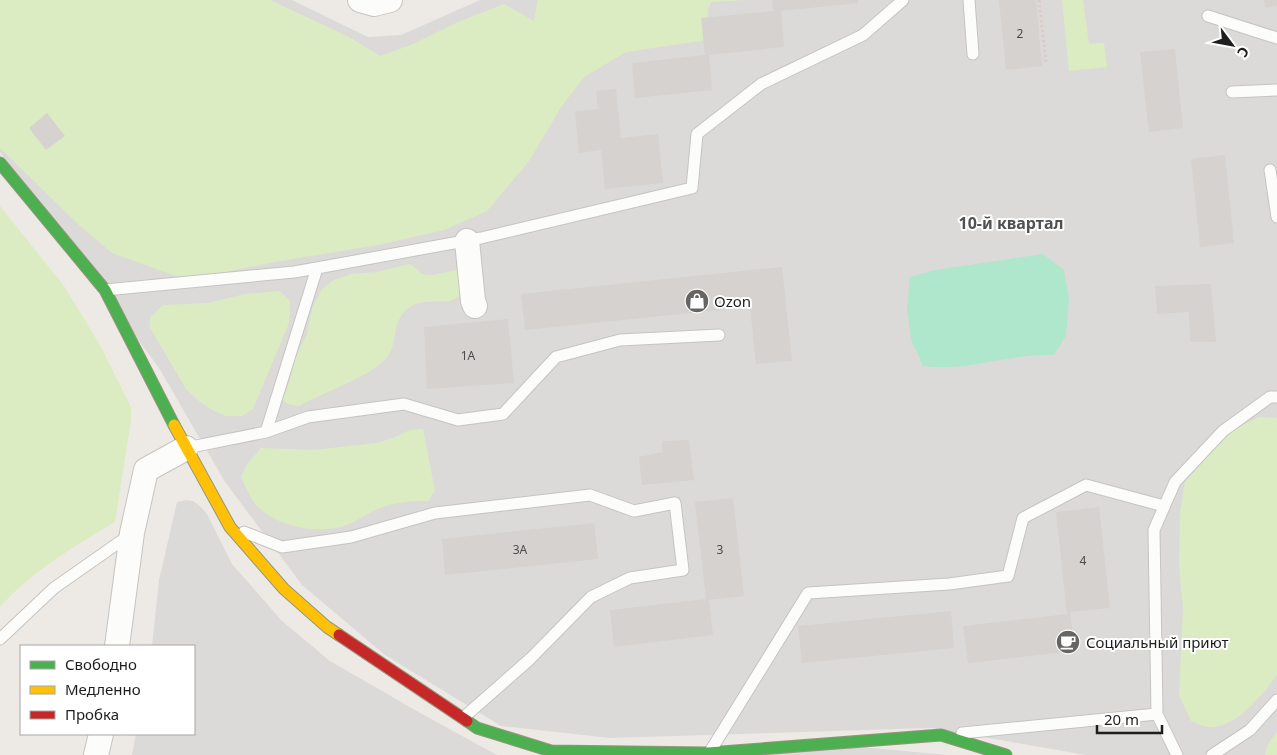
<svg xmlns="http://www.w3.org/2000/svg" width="1277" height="755" font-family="'Noto Sans',sans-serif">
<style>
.residential{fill:#dcdad8}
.grass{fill:#dbecc2}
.pitch{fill:#aee7cc}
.building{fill:#d5d2cf}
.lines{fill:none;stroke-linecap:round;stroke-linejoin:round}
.lane-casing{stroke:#c5c4c2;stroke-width:13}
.street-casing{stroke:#c5c4c2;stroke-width:26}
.fast-casing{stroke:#96967d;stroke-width:13}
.slow-casing{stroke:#96967d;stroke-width:13}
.jam-casing{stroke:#96967d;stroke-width:13}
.path{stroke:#dbcbc9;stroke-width:3;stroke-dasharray:2.5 2.5;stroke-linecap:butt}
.lane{stroke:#fcfcfb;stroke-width:11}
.street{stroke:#fcfcfb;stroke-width:24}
.fast{stroke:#4caf50;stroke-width:11}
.slow{stroke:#ffc107;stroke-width:11}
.jam{stroke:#c62828;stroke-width:11}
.labels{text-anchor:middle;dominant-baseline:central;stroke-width:4;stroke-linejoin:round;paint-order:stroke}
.number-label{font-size:12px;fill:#4c4b4a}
.poi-label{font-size:15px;fill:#1e1e1e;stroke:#fff;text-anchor:start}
.neighbourhood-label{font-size:16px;font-weight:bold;fill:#515151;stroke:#fff}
</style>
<rect width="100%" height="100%" fill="#edeae6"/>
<path class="residential" d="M0,0H292L368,37L401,35L480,0H1277V755H1085L932,728L610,738L501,726L385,655L302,585L225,482L159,368L0,152Z
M186,500L193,501L200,506L207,514L232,564L282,621L330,661L422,714L497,755H132L136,734H194V646H152L159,580L177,502Z
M861,747L948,755H752Z"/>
<path class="grass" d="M0,0H270L349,37L380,56L411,45L458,22L504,4L534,21L538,0H744L711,2L708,10L707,40L626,52L584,77L561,107L529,161L487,211L444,230L378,245L274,262L187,280L112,253L79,225L0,148Z
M1062,0H1083L1089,44L1104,43L1107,67L1069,71Z
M0,206L64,286L99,343L131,407V421L115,522C75,546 32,571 0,607Z
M410,264L422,274L433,275L462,269L464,288L460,296C457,297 453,300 450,301C437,303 424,299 412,306C390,318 399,340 388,356C375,375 321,393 299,406L288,404L282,399L287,390L295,359L307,334L312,309L322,289L334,280L352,274L377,272Z
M280,291L290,301L289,323L253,409L242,416H226L212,410L199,401L186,389L149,326L151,316L163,305L208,303L245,294Z
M1259,417L1277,418V675C1262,695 1237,728 1210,727C1204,727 1196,723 1191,721L1179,695L1183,609L1179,566L1180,514L1185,482L1204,459L1233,430Z
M423,429L435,491L428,501C411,501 392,502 376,510C364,515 353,524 341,527C313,533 279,527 258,507C250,499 246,487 241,477L245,467L261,448L313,450L377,443L393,438L410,430Z
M1277,732V755H1265L1268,744Z"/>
<path class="pitch" d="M1043,254L1064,270L1069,299L1066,336L1054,355C1043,355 1031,355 1020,357C985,361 959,371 923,366L911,340L907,308L910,277L935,270Z"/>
<path class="building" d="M772,0H858V3L781,11L784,47L709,55L712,90L635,98L632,63L705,55L701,18L773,11Z
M999,0H1036L1042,66L1006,70Z
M1264,0H1277V6L1265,8Z
M1175,49L1183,128L1149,132L1140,52Z
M616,89L621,138L658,134L663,183L605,189L601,150L579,153L575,111L598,109L596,91Z
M47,113L65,136L46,150L29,128Z
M1225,155L1234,243L1200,247L1191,159Z
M782,267L792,361L756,364L750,307L525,330L521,294Z
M1211,284L1216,342H1190L1189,312L1157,314L1155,286Z
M508,319L514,383L427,389L424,327Z
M689,440L694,480L642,485L639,457L662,452V441Z
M733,498L744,596L709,600L713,635L614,647L610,610L706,599L695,502Z
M1099,507L1110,608L1070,612L1075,651L968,663L963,626L1067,614L1056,512Z
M594,523L598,559L445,575L442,539Z
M951,611L954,648L802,663L798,626Z"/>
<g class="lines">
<g class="lane-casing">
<path id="lane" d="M969,0L973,54
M1208,16L1277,38
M1232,92L1277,90
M1270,170L1277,217
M105,290L294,272L317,268L481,238L692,188L697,134L761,84L863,35L903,0
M266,432L317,268
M186,448L266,432L308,417L404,404L458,420L503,414L556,357L620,340L719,335
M244,532L282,547L351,537L435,513L590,495L634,511L675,503L683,570L630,578L591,597L530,659L463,718
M0,639L54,588L131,534
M962,733L1157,714
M711,750L808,593L949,584L1008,576L1023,518L1086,485L1164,506
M1177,755L1157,714L1154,530L1175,482L1223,431L1270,397H1277
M1212,755L1250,730L1277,700"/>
</g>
<g class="street-casing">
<path id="street" d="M360,0L374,4L390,0
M467,241L473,301L475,306
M117,646L132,533L146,470L186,448
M96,755L101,734"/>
</g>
<g class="fast-casing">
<path id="fast" d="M0,163L105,290L174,425
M467,721L477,728L551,751L708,753L941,735L1006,755"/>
</g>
<g class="slow-casing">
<path id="slow" d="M174,425L230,527L284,589L327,627L339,635"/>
</g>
<g class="jam-casing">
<path id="jam" d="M339,635L467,721"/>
</g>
<path class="path" d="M1039,0L1046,62"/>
<use href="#lane" class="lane"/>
<use href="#street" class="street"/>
<use href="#fast" class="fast"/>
<use href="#slow" class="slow"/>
<use href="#jam" class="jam"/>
</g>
<defs>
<g id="shop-disc" transform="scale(1.25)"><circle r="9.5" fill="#666564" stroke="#fff"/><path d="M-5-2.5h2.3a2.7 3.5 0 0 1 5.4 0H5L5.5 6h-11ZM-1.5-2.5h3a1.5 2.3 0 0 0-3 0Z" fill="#fff"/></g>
<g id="cafe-disc" transform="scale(1.25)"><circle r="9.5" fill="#666564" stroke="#fff"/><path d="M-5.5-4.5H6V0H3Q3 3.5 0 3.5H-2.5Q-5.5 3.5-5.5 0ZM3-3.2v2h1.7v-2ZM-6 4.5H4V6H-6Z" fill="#fff"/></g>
</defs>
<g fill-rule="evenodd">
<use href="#shop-disc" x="697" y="301"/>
<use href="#cafe-disc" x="1068" y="642"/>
</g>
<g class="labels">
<g class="number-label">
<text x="1020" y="33">2</text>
<text x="468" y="355">1А</text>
<text x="520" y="549">3А</text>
<text x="720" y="549">3</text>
<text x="1083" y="560">4</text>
</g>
<g class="poi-label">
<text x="714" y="301">Ozon</text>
<text x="1086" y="642">Социальный приют</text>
</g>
<g class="neighbourhood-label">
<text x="1011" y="223">10-й квартал</text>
</g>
</g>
<rect x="20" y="645" width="175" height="90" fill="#ffffff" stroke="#a5a5a5"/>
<rect x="30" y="661" width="25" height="8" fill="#4caf50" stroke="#a5a5a5"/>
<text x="65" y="670" font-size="15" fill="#1e1e1e">Свободно</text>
<rect x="30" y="686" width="25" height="8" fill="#ffc107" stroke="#a5a5a5"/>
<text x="65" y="695" font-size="15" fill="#1e1e1e">Медленно</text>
<rect x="30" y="711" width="25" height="8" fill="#c62828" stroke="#a5a5a5"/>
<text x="65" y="720" font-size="15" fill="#1e1e1e">Пробка</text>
<g transform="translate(1232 45) rotate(122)" stroke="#ffffff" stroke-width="4" paint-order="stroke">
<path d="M0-4L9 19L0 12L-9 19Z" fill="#1e1e1e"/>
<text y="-8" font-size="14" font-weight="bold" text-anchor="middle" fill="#1e1e1e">С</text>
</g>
<path d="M1097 725v8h65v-8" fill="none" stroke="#1e1e1e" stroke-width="2.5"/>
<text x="1104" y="725" font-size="15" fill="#1e1e1e" stroke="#ffffff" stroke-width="4" paint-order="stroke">20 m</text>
</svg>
